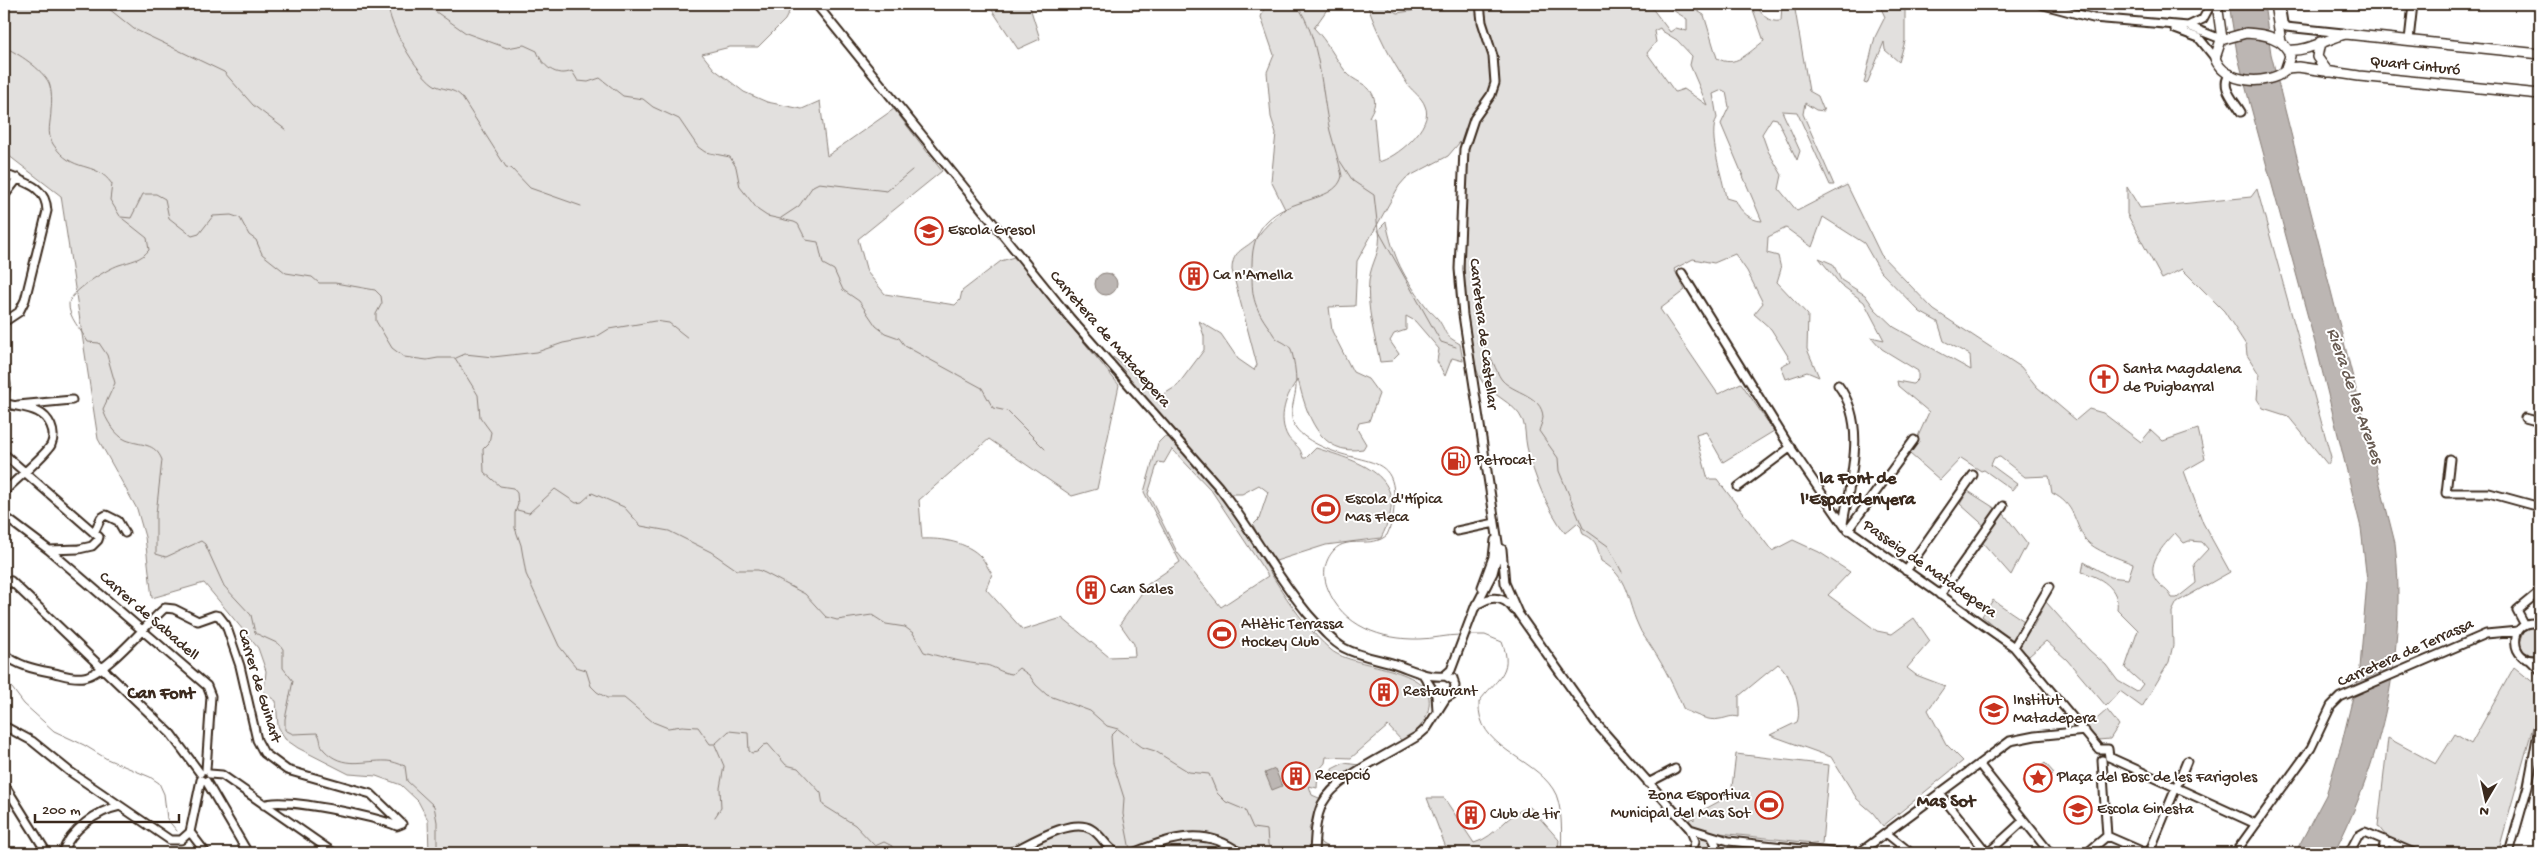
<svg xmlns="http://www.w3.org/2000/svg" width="2544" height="857" font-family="'Gochi Hand',sans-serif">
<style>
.green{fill:#e2e0de;stroke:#8e857e;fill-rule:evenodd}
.water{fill:#bcb6b3;stroke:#887e77}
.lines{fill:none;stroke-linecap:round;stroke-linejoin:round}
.stream{stroke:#887e77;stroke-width:1}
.minor-casing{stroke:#3b2a1e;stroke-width:11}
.major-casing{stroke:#3b2a1e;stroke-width:12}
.minor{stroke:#fff;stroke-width:7}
.major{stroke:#fff;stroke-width:9}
.labels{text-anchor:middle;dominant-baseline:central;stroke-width:4;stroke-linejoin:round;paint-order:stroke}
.street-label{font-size:16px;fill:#3b2a1e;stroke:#fff}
.poi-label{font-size:16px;fill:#3b2a1e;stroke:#fff;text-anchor:start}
.water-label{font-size:18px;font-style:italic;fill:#685b52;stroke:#fff}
.neighbourhood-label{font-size:18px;font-weight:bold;fill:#3b2a1e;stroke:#fff}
</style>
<rect width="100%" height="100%" fill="#fff"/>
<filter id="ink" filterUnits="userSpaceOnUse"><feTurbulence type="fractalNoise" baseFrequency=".02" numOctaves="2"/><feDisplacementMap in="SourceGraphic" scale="10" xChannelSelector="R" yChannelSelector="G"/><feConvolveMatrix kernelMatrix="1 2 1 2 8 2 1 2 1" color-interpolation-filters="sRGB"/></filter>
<g filter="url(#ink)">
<path class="green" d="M4,4H793L785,20L758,47H730L702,54L714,69L744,92L767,102L802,109L820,101L827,156L894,109L942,171L858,239L867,272L885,294L955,305L960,300L962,291L1001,261L1014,257L1119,385L1097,489L1072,496L989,439L919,500L922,539C942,538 967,542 981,557C985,561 988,569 992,574L986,589L1023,630L1062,618L1109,657L1135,656L1134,644L1120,624L1148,584L1180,562L1144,492L1158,443L1164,437L1172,438C1197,466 1221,493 1241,524C1268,567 1292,616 1331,650C1354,670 1445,665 1427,714C1413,752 1355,760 1329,788C1318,800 1315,814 1309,829L1322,844L1339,853H429L428,820L418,801L401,785L376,776L349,774L298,748L285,739L278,726L276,701L264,693L266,671L258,648L204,583L152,598L145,537L137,509L98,439L61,196L4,152ZM1172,449L1211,490L1268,576L1221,607L1177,552L1148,494L1158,462L1164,463ZM1388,726L1402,741L1359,765L1344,763L1332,769V783L1319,798L1312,795L1309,786L1317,788L1318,771L1325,763L1326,757L1351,758Z
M988,4H1029L1040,39L1018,49Z
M1266,4H1331L1314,28C1327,41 1335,58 1346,72C1354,82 1368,83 1373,95C1377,104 1373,109 1369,117L1374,118L1378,162C1395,159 1435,126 1425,106C1422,97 1413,92 1408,85C1391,60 1377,33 1367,4H1386L1387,7L1397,13L1457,4H1478L1493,79L1490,90L1474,113L1480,116C1502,85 1503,71 1491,35C1487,24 1483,15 1485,4H1649L1670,32L1676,28L1687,31V19L1671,9L1675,4H1686L1704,15L1717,58C1735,69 1749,52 1764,41L1751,4H1755C1762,14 1767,23 1781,21L1782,4H1794L1809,91L1818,96L1824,111L1816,110L1805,103L1803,114L1834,185H1830L1797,112L1782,111L1800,151L1797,160L1777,119L1772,118L1762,134L1768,151L1782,175L1779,189L1797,211L1847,185L1881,255L1934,310L2021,367L2037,387L2076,420L2089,409L2103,413L2141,442L2151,430L2163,441L2198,429L2205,459L2184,471L2203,523L2230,572L2177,602L2172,612L2173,645L2169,662L2142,707L2120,691L2106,706L2067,660L2046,641L2029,656L1982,616L1993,600L2033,627L2046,602L2089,650L2106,665L2118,681L2137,692L2143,684L2125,668L2138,630L2117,609C2120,588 2100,577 2082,572L2084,562L2110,577L2128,579L2133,564C2119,558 2094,551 2085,539C2073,521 2076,505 2052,493L2049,476L2025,477L2000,457L1994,458L1991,465L2017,484L2012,490L1984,470L1981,471L1961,458L1940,480L1910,454L1929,412L1898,386L1897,381L1913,384L1918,379V371L1882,349L1871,337L1884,340L1864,302L1840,284L1819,258L1833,264L1841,280L1865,295L1875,309L1894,327L1971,370L1970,355L1944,341L1938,322L1920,312L1880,271L1864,243L1823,217L1812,247L1786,228L1768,237L1767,253L1778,256L1781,269L1777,282L1808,315L1807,349L1819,377L1807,372L1786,379L1781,366L1791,361L1771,329L1754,314L1763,303L1747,271L1735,254L1714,263L1693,259L1674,269L1685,290L1660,309L1718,394L1741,383L1774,431L1723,462L1706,432L1696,435L1708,479H1717L1772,551L1793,540L1819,552L1850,572L1828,595L1877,631L1892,634L1914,618L1930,641L1907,668L1916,675L1945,686L1928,710L1946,744L1963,761L1883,826L1873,813L1857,799L1831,757L1770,735L1797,722C1803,708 1790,672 1778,664L1739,696V717C1730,715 1728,718 1720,719C1708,722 1695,714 1684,710C1675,689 1665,668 1652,648C1648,641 1641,634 1638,625C1626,599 1629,577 1601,561C1597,546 1597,540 1583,534L1581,527L1577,523L1565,533C1547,508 1534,477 1527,447C1525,438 1526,430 1523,421C1515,401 1487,395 1479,376C1473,361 1472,343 1469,328C1461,267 1463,207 1465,146L1460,142L1448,156L1406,178L1399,186L1357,261L1355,306L1329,307L1332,331L1353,372L1368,379L1379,394L1369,421L1359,423L1357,429L1366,444L1363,449C1319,457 1306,413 1298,379C1286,395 1277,418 1288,437C1295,447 1299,443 1303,458H1306L1316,448C1364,463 1413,477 1381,538L1326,545L1276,561L1264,547L1253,525L1259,519L1268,492L1259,485L1242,494H1228L1112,363L1113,357L1161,396L1177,386L1204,350V336L1199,321L1221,334L1238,359L1254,370L1257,365L1232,270C1232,249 1246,250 1257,237C1265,226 1274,218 1285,209L1271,181L1276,133L1271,117L1267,72L1274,55L1261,17ZM1660,28L1662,31L1677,40L1692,56L1690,65L1707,105L1684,89L1675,92L1647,53L1656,42L1654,31ZM1722,90L1726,92L1729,107L1721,124L1762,221C1751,221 1740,211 1736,201L1726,198C1723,178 1707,135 1717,118L1713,94ZM2175,533L2184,543L2189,541L2202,542L2208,549L2194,564L2196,583L2177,598H2172C2168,590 2165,590 2159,584C2142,567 2164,545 2175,533Z
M1879,4H1905V41L1899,62L1885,50L1884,42L1867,84L1864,83L1875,37L1885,17Z
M2127,187L2140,208L2251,197L2257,189L2331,457L2328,465L2288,416L2263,408L2257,399L2259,374L2247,355L2246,345L2224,311L2182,269L2162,279L2127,214Z
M1386,222C1394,259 1403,276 1425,305C1428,310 1434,314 1438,319C1449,335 1441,333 1460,344L1463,361L1452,358L1445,376L1437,361L1439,349L1415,321L1406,316V330L1394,334L1390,341L1399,354L1392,361L1380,362C1375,336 1366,308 1369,281C1371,261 1382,253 1379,229Z
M1968,491L2004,514L2027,544L2011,575L1982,542L1988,529L1960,504Z
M2532,627L2540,629V654L2532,656L2524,652L2520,643L2524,631Z
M2514,667L2540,688V701L2498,853H2424L2386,836L2378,826L2388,738L2436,764L2455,734L2471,744Z
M2107,710L2119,725L2110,739L2098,740L2085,725L2091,724Z
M1736,754L1829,765L1822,844L1701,831L1693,827L1688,821L1692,818L1694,820V815L1731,795Z
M2045,763L2054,773L2031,793L2022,782Z
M1427,798H1444L1474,843C1497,837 1507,812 1530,807L1559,840L1558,853H1448Z
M1697 846a8 8 0 1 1 16 0a8 8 0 1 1-16 0Z"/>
<path class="water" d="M2229,4H2264L2271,54L2283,102L2395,543C2407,649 2383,758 2334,853H2295L2326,795L2342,742L2360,668L2367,581L2361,528L2318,354L2250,104L2237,53Z
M1095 284a11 11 0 1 1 22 0a11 11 0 1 1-22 0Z
M1275,769L1282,786L1272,790L1265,773Z"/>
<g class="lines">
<path class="stream" d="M103,4L134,29L224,72L253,105L286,130
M388,4C388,24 416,72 433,84C441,90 453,88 461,96L506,167L511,168L530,188L581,206
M404,4L432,9L466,33L507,48L524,45L537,51C542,66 556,78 572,71L578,81L588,82L600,78L623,96L643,99L653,107L679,119L698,147L705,152L730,157L736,167L740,187L758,210L767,216L794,222L798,224L806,240L818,242L823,264L834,270L843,290L859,301L876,326L885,333L899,338L905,346L982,388L993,408L1007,411L1045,449
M1296,4C1321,37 1321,92 1330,131C1334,146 1339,161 1342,176C1334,212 1252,188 1252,264C1252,291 1251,302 1267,325C1270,328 1273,335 1276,338C1281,342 1287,343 1291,349C1294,359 1296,372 1296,383C1297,398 1286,414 1296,428C1307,443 1335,453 1353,457C1376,463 1393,465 1394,494C1395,508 1393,522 1387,535C1372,549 1348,535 1334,550C1324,561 1322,575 1328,589C1342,626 1382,640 1419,639C1433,639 1446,635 1460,635
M4,47C18,53 42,69 49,83C52,91 52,102 51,110C51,122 46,133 53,144C73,175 94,159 112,184L110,200L120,216
M1340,161L1353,181L1374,195L1378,230L1441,342L1456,347
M121,217L131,218L143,194H156L165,199L169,218L192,236L199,234L213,216L231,215L240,218L249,235L256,240L262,254L286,273L312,277L319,283H335L375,290L381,296L382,303L376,314V321L392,348L404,357L427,360L438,358H455L478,395L480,417L491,432L489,443L483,449L484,472L500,486L513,488L517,493L518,504L515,513V528L521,545L526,574L559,646L576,667L586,670L591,686L597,692L607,698H624L653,722L668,728L682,726L698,727L710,744H715L729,731L748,733L749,751L752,753L757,752L764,745L768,744L786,765L798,768L821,793L823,805L855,825L875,846L884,842L892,846L895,853
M781,218L799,206L813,186L819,183L887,191L912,170
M123,219L147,238L149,250C141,260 131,261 119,265C107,269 69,292 69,304C68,317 82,331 88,342L99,343L107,355L115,383L103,409C105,419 116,436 126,440C141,446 155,442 162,460L156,514V554L166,557L201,541L205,544L224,586L251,615L255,633L279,644L283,649V668L293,681L285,719V730L293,734L317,733C322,738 319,745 324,750C343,770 364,760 387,761C392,761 399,764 405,766L407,781L434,806L437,822V853
M1477,343C1490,345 1494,370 1502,380C1513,393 1542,395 1543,417C1543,421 1540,427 1539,431L1558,458L1559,471L1583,528L1608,546L1622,572
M456,358L465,354L493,357L537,352L563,343L596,337L609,329L655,321L669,323L688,338
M517,510L529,513L555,489L576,503L582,502L592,493L624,507L641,526L669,531L711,552L737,570H758L765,573L805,594L826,617L837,620L872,615L886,624L905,627L913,633L924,652C945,658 965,663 986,665C993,666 1001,673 1012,674L1019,668L1029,675L1036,685L1047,695L1090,711L1107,726L1118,729L1142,747L1155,751L1189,772L1209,774L1217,793L1226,802L1245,810L1253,828L1267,830L1268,844L1272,853
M1467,635H1485L1502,642C1515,674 1495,679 1479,702C1476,748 1532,756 1553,789C1563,803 1562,836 1561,853
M4,682L12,688L24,704L54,731L84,745L107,759L150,777L159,783L164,794L167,819L177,831
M1117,730L1111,736L1113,763L1124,798L1123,814L1130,850
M715,817L721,808L720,788L724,766L715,745"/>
<g class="minor-casing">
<path id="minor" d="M816,4L1070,318L1218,486C1251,528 1273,572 1308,614C1319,626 1330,640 1344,648C1359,656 1378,659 1395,664C1413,670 1427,678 1445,676L1454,681
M2040,4L2093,18L2188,26L2203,19L2211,4
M2280,4L2283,23L2286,27L2343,33
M2188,26L2221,39
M2175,29L2199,38L2215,58
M2409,40L2413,4
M2230,74C2219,86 2234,100 2241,112
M4,174C23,182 46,185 47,211L25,300L19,312L4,322
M4,196L18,178
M1682,273L1788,444L1845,527L2014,647L2099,749
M4,367L6,385L4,395
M1838,385C1868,424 1850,480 1843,524
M4,403C15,407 27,406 38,412C49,417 57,432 51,445C45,456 14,481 4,492
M18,405L72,400
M2525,418L2540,422
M4,454L99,537L98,540L92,546L79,549L49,550
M2450,459L2446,493H2489L2540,507
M1738,487L1791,447
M4,516L49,550L207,686L211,696L206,770
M1848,530L1914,440
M1457,531L1495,523
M94,533L101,518L106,515L118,521L125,533
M1502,549L1505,583L1518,613L1595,722L1690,829L1695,841L1692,853
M1906,571L1973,475
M4,587L11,581L171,734L200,773
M1482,587L1493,557L1495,540
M1940,595L2003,506
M1480,603C1493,595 1505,597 1514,610
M1475,608L1493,573L1499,549L1463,315L1459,269L1464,149L1474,119L1491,95L1495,83L1493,56L1482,22L1480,4
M2540,624C2507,616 2508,667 2540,659
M2525,625L2517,610L2540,591
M2014,647L2049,587
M4,654C17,665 33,669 50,672C61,674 72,679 84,677C107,673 146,624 165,608L174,609L198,621L215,615L219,616L226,625L240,666L257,740L264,753L287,770L371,794L402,824
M2530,660L2540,670
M1424,676L1436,695L1437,711
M1444,676L1451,670L1476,604
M1436,695L1446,698L1453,694L1455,686L1453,678
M4,726L32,741L69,771L170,840H181L190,832L201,780
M2099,749H2108L2109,757
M2109,757L2256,824
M2102,760L2107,836
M1979,764L2050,853
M210,774L222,775L334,853
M206,781L248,853
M1648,783L1675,769
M4,784L47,853
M1940,794L1987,853
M264,805C281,796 378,817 397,826L402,824
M1690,829L1729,841L1840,853
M190,832L206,853
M1886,833L1911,853
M2107,836L2146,853
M1712,837L1716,845L1713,853
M62,853C71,830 96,811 120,806
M669,853H693
M1010,853C1029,844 1071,817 1091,829C1102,835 1106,848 1117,853
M1132,853C1170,839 1203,825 1240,853
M1314,853C1315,836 1315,820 1322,804C1336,776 1393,753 1419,735L1427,728L1446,698
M1859,853L2010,741L2035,736L2085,731
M1988,853L2023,821
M2087,853L2107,836
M2149,853L2187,761
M2235,853L2311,748L2331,706L2340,697L2486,634L2518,631
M2349,853L2358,836L2365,832L2414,853
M2382,853L2385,840
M2509,853L2528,786L2540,722"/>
</g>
<g class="major-casing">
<path id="major" d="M2217,4L2222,39
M2275,4L2281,42
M2246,33C2263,34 2285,37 2290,56L2285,71C2267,86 2224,84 2215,58L2221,40Z
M2320,42L2317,57L2328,72
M2288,50C2308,52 2326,39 2346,34L2540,54
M2287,68L2298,67L2359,76L2540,94"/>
</g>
<use href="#minor" class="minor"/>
<use href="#major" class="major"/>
</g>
</g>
<defs>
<g id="school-ring" transform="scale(1.4375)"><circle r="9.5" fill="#fff" stroke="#c8321e" stroke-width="1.5"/><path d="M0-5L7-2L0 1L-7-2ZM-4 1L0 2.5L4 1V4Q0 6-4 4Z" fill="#c8321e"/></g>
<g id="building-ring" transform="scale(1.4375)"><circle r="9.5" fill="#fff" stroke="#c8321e" stroke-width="1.5"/><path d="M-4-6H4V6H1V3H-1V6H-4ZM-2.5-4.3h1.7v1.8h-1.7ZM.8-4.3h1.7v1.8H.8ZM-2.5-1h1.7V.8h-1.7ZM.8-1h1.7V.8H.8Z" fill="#c8321e"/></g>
<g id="church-ring" transform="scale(1.4375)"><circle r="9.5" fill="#fff" stroke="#c8321e" stroke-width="1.5"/><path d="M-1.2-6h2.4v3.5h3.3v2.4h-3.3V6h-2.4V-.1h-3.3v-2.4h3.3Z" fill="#c8321e"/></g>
<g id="fuel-ring" transform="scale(1.4375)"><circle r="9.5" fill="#fff" stroke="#c8321e" stroke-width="1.5"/><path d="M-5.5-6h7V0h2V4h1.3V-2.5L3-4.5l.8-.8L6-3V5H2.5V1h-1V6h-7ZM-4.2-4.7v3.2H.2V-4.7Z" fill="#c8321e"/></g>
<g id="stadium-ring" transform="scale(1.4375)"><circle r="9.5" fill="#fff" stroke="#c8321e" stroke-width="1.5"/><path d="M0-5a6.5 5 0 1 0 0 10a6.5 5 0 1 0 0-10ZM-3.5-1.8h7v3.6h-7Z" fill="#c8321e"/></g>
<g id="sight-ring" transform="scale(1.4375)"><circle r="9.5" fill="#fff" stroke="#c8321e" stroke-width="1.5"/><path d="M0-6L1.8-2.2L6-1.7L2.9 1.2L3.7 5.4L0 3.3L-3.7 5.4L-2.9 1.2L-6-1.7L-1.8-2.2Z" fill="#c8321e"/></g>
</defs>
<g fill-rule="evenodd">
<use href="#school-ring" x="929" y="231"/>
<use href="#building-ring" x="1194" y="276"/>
<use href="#church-ring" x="2104" y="379"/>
<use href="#fuel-ring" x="1456" y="461"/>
<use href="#stadium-ring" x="1326" y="509"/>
<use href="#building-ring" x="1091" y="590"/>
<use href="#stadium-ring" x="1222" y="634"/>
<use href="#building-ring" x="1384" y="692"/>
<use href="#school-ring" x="1994" y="710"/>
<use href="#building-ring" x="1296" y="776"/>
<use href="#sight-ring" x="2038" y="778"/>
<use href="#stadium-ring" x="1769" y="805"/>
<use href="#school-ring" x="2078" y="810"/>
<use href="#building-ring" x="1471" y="815"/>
</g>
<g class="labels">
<g class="street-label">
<text transform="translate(2415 67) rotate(6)">Quart Cinturó</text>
<text transform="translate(1482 334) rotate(83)">Carretera de Castellar</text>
<text transform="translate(1109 340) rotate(49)">Carretera de Matadepera</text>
<text transform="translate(1929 570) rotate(35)">Passeig de Matadepera</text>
<text transform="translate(148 617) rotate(41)">Carrer de Sabadell</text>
<text transform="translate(2406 654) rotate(-24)">Carretera de Terrassa</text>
<text transform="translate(258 686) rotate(73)">Carrer de Guinart</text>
</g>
<g class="poi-label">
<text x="948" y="231">Escola Gresol</text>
<text x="1213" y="276">Ca n'Arnella</text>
<text x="2123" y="370">Santa Magdalena<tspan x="2123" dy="18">de Puigbarral</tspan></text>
<text x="1475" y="461">Petrocat</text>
<text x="1345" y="500">Escola d'Hípica<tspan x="1345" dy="18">Mas Fleca</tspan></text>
<text x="1110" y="590">Can Sales</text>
<text x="1241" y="625">Atlètic Terrassa<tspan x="1241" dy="18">Hockey Club</tspan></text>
<text x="1403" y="692">Restaurant</text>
<text x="2013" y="701">Institut<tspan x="2013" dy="18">Matadepera</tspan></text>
<text x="1315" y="776">Recepció</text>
<text x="2057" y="778">Plaça del Bosc de les Farigoles</text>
<text x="1750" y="796" text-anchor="end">Zona Esportiva<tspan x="1750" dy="18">Municipal del Mas Sot</tspan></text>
<text x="2097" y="810">Escola Ginesta</text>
<text x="1490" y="815">Club de tir</text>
</g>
<g class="water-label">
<text transform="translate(2354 396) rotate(71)">Riera de les Arenes</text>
</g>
<g class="neighbourhood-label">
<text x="1858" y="479">la Font de<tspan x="1858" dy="21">l'Espardenyera</tspan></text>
<text x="161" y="694">Can Font</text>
<text x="1946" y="802">Mas Sot</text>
</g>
</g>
<rect width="2544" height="857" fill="none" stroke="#fff" stroke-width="20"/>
<rect x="10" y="10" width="2524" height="837" fill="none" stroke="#3b2a1e" stroke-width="2" filter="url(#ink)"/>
<g transform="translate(2486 800) rotate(189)" stroke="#ffffff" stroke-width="4" paint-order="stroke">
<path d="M0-4L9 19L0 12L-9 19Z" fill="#3b2a1e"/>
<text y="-8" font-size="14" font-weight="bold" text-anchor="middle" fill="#3b2a1e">N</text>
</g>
<path d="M35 814v8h144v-8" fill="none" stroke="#3b2a1e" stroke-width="2.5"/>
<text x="42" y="814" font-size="15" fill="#3b2a1e" stroke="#ffffff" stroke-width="4" paint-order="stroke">200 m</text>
</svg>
